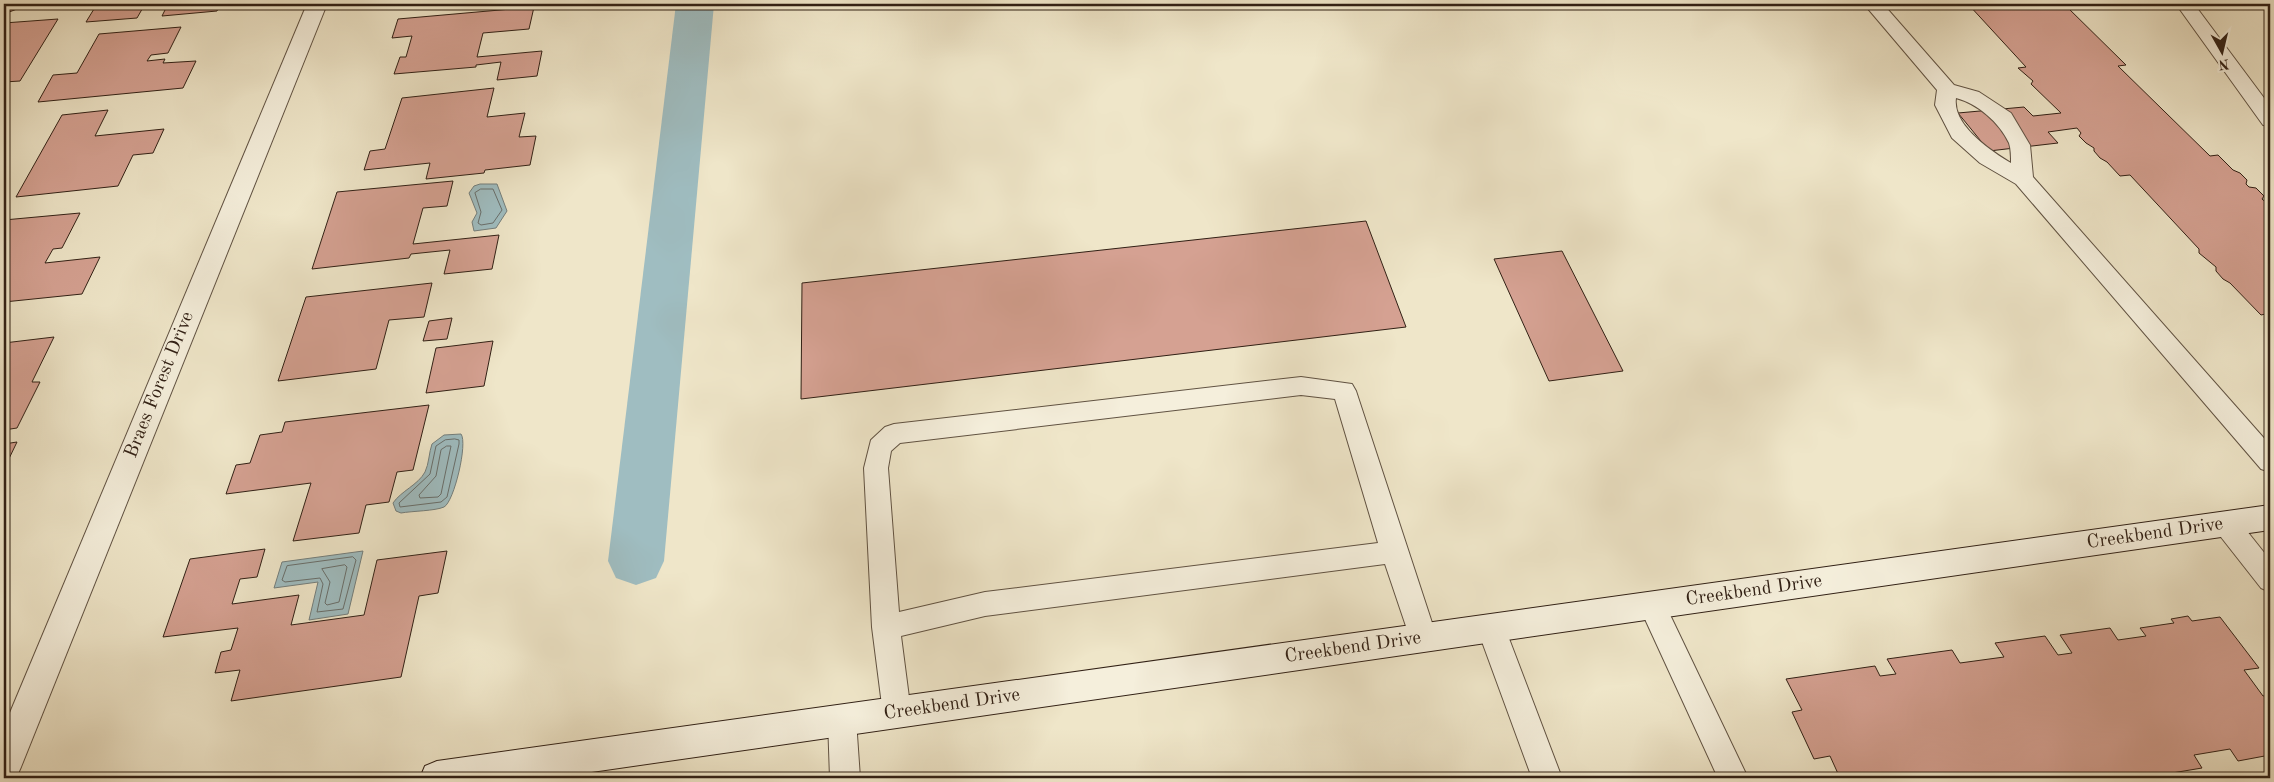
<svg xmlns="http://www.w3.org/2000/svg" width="2274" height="782" font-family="'Old Standard TT',serif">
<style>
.water{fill:#9fbdc1;stroke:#737e7c}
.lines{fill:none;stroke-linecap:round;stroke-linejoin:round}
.shore{stroke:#686e6b;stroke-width:1}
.canal{fill:#9fbdc1;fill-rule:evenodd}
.building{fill:#d5a192;stroke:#312015}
.lane-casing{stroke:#605242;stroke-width:2}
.street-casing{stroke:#605242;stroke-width:2}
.secondary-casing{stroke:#312015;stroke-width:2}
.lane{fill:#f5efdc;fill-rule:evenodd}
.street{fill:#f5efdc;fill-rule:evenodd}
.secondary{fill:#f5efdc;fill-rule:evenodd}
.labels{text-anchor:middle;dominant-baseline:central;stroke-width:4;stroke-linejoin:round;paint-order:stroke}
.street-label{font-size:19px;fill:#312015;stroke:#f5efdc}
</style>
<rect width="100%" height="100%" fill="#efe6c9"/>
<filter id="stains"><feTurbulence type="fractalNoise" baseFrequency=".004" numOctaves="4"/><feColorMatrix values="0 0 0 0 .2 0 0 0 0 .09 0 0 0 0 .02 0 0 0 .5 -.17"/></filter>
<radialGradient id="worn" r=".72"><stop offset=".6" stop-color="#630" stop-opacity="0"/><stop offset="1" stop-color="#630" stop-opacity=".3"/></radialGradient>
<path class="water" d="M480,184H497L507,211L496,228L474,231L472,222L477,213L469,193L474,186Z
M461,434C468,443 454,502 444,507C435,511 412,511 401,513L396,511L393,503C401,491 418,485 425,472C429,464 429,452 432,444L444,435Z
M363,551L348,614L309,620L318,582L274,588L282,562Z"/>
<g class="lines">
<path class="shore" d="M481,189H493L502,210L493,223L481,225L478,223L481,212L475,193Z
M455,439L459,440V444L447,497L441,502L400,507L399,503L430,474L436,446L445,440Z
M447,446H451L441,494L438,497L420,498L419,495L436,476L441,450Z
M353,557L356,560L343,609L317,612L323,584L320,578L285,582L282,580L287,566Z
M345,565L347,567L339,602L327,605L325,603L330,582L322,569Z"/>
<path class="canal" d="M676,4H714L664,561L656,578L636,585L616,578L608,561Z"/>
</g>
<path class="building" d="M4,4H30L4,14Z
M97,4H145L137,18L86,22Z
M168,4H220L217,11L162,16Z
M1968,4H2064L2126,65L2118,66L2210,156L2218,155L2233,170L2240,173L2247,180L2246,184L2249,187L2256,188L2264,196L2262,199L2270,206V313L2261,315L2230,283L2223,279L2216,271V267L2199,253V249L2130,175L2120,176L2107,162L2100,158L2094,151V148L2086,143L2079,136L2081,133L2077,128L2048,132L2058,143L1989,151L1958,113L2024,107L2033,116L2061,113L2031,84L2033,81L2018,68L2026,67Z
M2252,4H2270V8L2258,9Z
M534,7L529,29L483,33L477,57L542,51L537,76L497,80L501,62L476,65V67L394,74L400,57H406L412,36L392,38L398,19Z
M58,19L20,81L4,82V23Z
M181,27L168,53L151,55L147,61L165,59L163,63L196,61L183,88L38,102L53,75L77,73L99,34Z
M494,88L487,117L525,113L519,137L536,136L530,165L485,170L484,173L426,179L430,163L364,170L370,151L385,149L402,98Z
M108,110L95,136L164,129L153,153L133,155L118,186L16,197L62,115Z
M453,181L447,206L423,208L413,244L499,235L492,269L444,274L450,250L411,254L409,258L312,269L337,192Z
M80,213L62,248L53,249L45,263L100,257L82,294L4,302V220Z
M1366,221L1406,327L801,399L802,283Z
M1562,251L1623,371L1549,381L1494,259Z
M432,283L424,317L389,320L376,369L278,381L306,297Z
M452,318L447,339L423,341L429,321Z
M54,337L32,382H40L17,428L4,430V343Z
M493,341L484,386L426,393L436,348Z
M429,405L413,470L397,472L389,502L366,505L359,533L293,541L311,483L226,494L236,465L250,463L260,435L282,432L285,422Z
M17,442L4,469V444Z
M265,549L257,577L240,579L232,604L299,595L291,625L364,615L377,560L447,551L438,593L419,596L401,677L231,701L240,670L215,673L221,652L231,650L238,628L163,637L190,559Z
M2188,616L2192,621L2220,617L2259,668L2244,670L2263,696L2270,695V755L2238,761L2230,749L2194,755L2202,768L2166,774L2168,778H2084L2082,775L2062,778H1840L1830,756L1814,759L1792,712L1802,710L1786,679L1875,666L1880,676L1896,674L1887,659L1952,650L1960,663L2004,657L1995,643L2045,636L2058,655L2072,653L2060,635L2110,628L2118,640L2146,636L2140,628L2174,623L2171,619Z"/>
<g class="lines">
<g class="lane-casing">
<path id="lane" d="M1864,4H1883L1954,85L1979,92L2011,113L2030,145L2033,177L2270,445V472L2261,469L2016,184L1980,163L1952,138L1935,105L1937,90ZM1956,98C1978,104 1999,122 2009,143C2011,149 2011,157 2011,163C1991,151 1952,125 1956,98Z
M2176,4H2194L2270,106V126L2263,125Z
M1301,377L1352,384L1356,391L1437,638L1433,647L1423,650L1413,647L1385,564L985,616L901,636L911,713L907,723L897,726L887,723L883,713L872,627L864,468L871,440L885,427L894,424ZM1301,395L1335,399L1378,543L985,592L899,612L888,468L891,451L900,443Z
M2226,513L2235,516L2270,560V592L2261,588L2217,532L2213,524L2217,516Z
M1652,594L1662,598L1748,778H1718L1639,606L1642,598Z
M1491,616L1501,619L1505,628L1562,778H1532L1477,628L1481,619Z
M842,706L852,710L856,720L860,778H830L828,720L832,710Z"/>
</g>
<g class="street-casing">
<path id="street" d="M307,4H327L21,767L16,778H4V727Z"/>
</g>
<g class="secondary-casing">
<path id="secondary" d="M2270,505V530L550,778H420L425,766L437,761Z"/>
</g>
<use href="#lane" class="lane"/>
<use href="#street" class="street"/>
<use href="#secondary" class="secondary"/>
</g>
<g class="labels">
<g class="street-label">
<text transform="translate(160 385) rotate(-68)">Braes Forest Drive</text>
<text transform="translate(2155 534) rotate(-8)">Creekbend Drive</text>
<text transform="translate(1754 591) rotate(-8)">Creekbend Drive</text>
<text transform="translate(1353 648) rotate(-8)">Creekbend Drive</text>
<text transform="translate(952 705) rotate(-8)">Creekbend Drive</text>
</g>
</g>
<rect width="2274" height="782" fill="none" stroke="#efe6c9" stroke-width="20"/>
<rect x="5" y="5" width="2264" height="772" fill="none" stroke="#312015" stroke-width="2.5"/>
<rect x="10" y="10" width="2254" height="762" fill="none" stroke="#312015"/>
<g transform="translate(2222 52) rotate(172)" stroke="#f5efdc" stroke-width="4" paint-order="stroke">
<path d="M0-4L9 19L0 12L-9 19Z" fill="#312015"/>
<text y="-8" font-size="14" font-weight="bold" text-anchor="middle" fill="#312015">N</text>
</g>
<rect width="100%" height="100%" filter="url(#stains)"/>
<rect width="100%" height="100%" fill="url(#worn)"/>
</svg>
